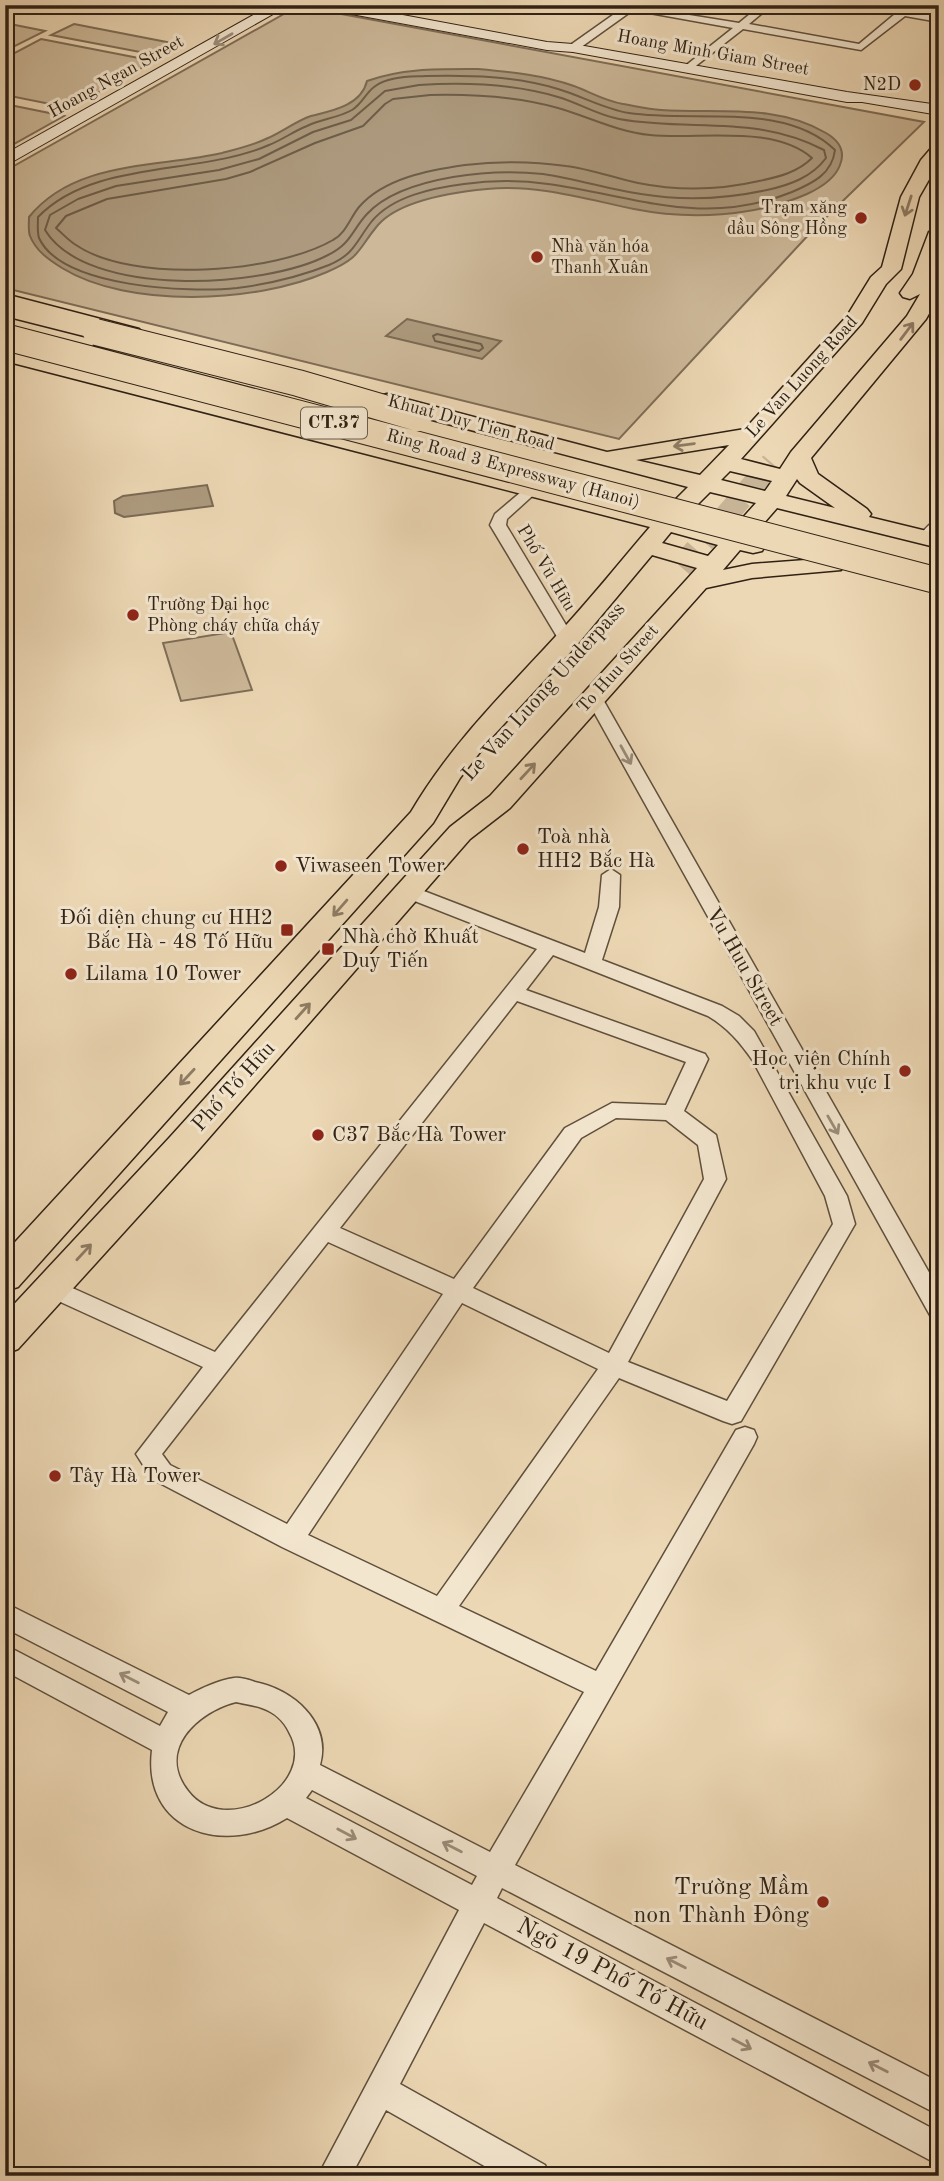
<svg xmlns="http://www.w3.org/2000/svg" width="944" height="2181" font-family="'Old Standard TT',serif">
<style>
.green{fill:#cdb99a;stroke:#7e6d57;stroke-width:2}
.water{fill:#ad9a7e;stroke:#7b6a54;stroke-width:2}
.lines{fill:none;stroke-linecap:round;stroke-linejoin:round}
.shore{stroke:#6e5e49;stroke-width:2}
.primary-tunnel{stroke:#c7b395;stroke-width:23;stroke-dasharray:23 11;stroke-linecap:butt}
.street-casing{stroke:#5f4f3c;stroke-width:3}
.secondary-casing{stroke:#302114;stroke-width:2}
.primary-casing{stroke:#302114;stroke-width:3}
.highway-casing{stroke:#302114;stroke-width:3}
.street{fill:#f3e6cf;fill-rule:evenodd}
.secondary{fill:#f3e6cf;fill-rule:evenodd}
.primary{fill:#edd8b5;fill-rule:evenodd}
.highway{fill:#edd8b5;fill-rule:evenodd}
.highway-bridge-casing{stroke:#302114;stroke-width:28;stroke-linecap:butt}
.highway-bridge{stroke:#edd8b5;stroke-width:26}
.oneway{stroke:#9b8d7b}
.oneway2{stroke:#8e7c64}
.poi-dot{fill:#8f2418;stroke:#f3e6cf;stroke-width:2.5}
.labels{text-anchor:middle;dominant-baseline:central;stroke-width:6;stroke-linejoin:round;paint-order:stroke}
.far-street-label{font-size:18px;fill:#302114;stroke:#f3e6cf}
.far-poi-label{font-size:18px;fill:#302114;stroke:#f3e6cf;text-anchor:end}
.shield{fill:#f3e6cf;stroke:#6a5c4c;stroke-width:2}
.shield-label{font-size:19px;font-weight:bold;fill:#302114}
.street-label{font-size:21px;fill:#302114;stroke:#f3e6cf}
.poi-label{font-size:21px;fill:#302114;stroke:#f3e6cf;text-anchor:start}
.near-poi-label{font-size:24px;fill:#302114;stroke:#f3e6cf;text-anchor:end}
.near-street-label{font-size:24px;fill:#302114;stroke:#f3e6cf}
</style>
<rect width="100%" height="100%" fill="#edd8b5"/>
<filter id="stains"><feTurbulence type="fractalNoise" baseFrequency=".00286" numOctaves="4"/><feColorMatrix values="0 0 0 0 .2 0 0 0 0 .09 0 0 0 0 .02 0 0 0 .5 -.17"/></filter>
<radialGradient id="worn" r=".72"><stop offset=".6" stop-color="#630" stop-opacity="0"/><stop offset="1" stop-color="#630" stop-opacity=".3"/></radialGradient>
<path class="green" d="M298,6L924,122L813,230L619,439L5,288V171Z
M5,23L45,31L5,51Z
M74,24L182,45L161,56L51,35Z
M41,39L154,61L70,108L5,95V58Z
M5,104L64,116L5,149Z
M231,632L252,690L181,701L163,643Z"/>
<path class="water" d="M478,69C511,72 543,75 574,86C590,92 605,101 623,104C635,106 648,109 661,110C717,114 775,103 826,133C838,140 846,150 840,165C835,179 820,188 807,194C755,217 689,220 634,209C585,199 538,184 487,189C456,192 400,200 378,225C357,250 362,257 327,272C256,303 129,309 62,268C49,260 36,251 30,236C28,231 29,223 29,217C75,160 157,168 222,153C237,149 254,145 268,138C282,132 296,121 311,116C331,111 361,106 367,81C402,68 440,69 478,69Z
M407,319L501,341L482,359L386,336Z
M207,485L213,506L124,517L115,513L114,501L123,496Z"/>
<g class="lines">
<path class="shore" d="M426,76C470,75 515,76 558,89C582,96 604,109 629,113C694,123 785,101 835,150C832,174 813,183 792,192C703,228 635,196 548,184C520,180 492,180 464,184C433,188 393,196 372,221C356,241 355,254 329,265C299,277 268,284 237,288C190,293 62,288 39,238C37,231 38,224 38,217C94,159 198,176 269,145C282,140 294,131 307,126C321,119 338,118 352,110C362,104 365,94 374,87C387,76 410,77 426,76Z
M419,85C465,82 514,84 558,97C579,103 597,115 619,119C692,132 754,114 824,150L826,158C812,177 790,185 767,190C726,199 683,201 641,194C608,189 576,179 543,174C513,171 483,172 453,177C424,182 388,191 367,214C352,230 351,244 328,255C266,288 87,299 45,230L50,215L78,199L116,186L219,170L259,159L313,132L351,120L385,91Z
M430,95C473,94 516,96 558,108C589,117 618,132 650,135C699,140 773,124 812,158C798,172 779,177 759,181C720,190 678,191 638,183C614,178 591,169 566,166C532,161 499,161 465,165C430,170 384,178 359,207C350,218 346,233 333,240C276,273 133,284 76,245C69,241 63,234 56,228L66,216L107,199L226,179L250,172L315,143L363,126L385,104L393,99Z
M437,334L481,344L483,348L479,351L435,341L433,336Z"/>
<path class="primary-tunnel" d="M681,567L772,463"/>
<g class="street-casing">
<path id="street" d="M627,5L739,23L761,5H772L749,24L859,44L895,14L861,5L901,9L906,5H917L911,11L939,16V22L905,16L861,50L743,29L688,72L683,69L684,67L733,28L633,10L577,50H569V46Z
M533,485L540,489L507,519L506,525L575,640L567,645L559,640L490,525L495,514L528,486Z
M939,519V533L931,541H921L918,538C923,531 930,522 939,519Z
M593,691L601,696L939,1290V1320L931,1317L585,696Z
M611,869L620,875L619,907L602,960L722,1006L739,1016L754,1031L847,1196L855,1224L741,1421L732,1424L723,1421L619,1378L459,1606L596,1671L736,1430L745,1427L754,1430L757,1437L754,1444L515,1865L939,2082V2115L502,1888L497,1898L939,2132V2165L484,1923L400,2084L545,2165L550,2176H502L386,2110L351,2176H318L459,1910L287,1818C227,1856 142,1833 152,1750L5,1671V1645L160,1726L168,1712L5,1628V1603L189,1695C202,1688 219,1680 234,1678C241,1677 249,1680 255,1682C292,1689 332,1722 320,1765L490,1852L584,1692L282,1547L152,1479L136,1454L203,1367L43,1294L39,1288L43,1282L51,1279L59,1282L215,1352L537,949L402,896L400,892L402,888H416L585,953L599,907L602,875ZM553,955L708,1016C728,1028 740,1042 753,1061L825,1196L833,1224L727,1401L628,1362L726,1179L716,1135L684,1111L708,1059L705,1054L526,990ZM517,1001L686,1062L666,1105L612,1103L565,1128L454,1279L340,1228ZM616,1118L666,1120L698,1145L704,1179L609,1353L473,1288L581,1138ZM328,1242L443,1294L287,1524L170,1465L162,1454ZM462,1303L598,1369L437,1596L308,1535ZM236,1702C244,1704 254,1705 262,1708C274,1712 284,1721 289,1732C320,1785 225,1840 188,1791C156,1750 197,1712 236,1702ZM312,1790L477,1876L472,1885L306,1798Z"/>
</g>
<g class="secondary-casing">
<path id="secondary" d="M271,5H289L5,166V154Z
M317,5H349L547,42L573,44L847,92L939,105V115L862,102H847L573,52L547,50L324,9Z"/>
</g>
<g class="primary-casing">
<path id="primary" d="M939,145V162L919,197L901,269L886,284L862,323L741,459L780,469L791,452L907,316L920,294L910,299L903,297L900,293L913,274L929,232L939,226V259L933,274C944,291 935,303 926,319L811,458L818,474L867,509L871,514L869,517L939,534V548L777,508L751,538L762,541L765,546L762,551L753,553L740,550L723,570L752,564L832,558L841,560L844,565L841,570L752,578L706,588L510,808L470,839L194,1155L18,1349L5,1354V1314L170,1137L450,827L490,796L697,568L652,555L576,646L491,738L460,778L433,823L18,1287L5,1291V1253L411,812C451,744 503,694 556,636C589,601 619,563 650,527L5,361V348L660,515L688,487L379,406L376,401L379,396L387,394L607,452L745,429L847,316L871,277L882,267L901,197L921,160L933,146ZM729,445L700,475L636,460ZM730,471L772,481L765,491L721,480ZM797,479L800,483L835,508L786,496ZM710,492L756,503L729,533L682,520ZM671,532L718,545L708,556L662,543Z
M5,294L139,329L143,333L139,337L132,339L5,306Z"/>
</g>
<g class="highway-casing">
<path id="highway" d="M5,302L105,327L108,332L105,337L96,339L5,316Z"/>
</g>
<use href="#street" class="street"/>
<use href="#secondary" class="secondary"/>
<use href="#primary" class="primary"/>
<use href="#highway" class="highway"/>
<g class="highway-bridge-casing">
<path id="highway-bridge" d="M96,332L298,383L418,418
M5,337L939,581"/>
</g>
<use href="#highway-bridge" class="highway-bridge"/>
</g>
<defs><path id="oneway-shaft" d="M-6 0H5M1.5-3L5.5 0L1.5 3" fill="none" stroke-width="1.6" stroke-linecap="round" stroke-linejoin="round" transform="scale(1.75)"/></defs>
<g class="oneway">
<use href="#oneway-shaft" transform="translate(223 39) rotate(150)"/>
<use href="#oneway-shaft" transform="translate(626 755) rotate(61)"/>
<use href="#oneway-shaft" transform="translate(833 1125) rotate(60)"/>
<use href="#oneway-shaft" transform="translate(129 1678) rotate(-153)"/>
<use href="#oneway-shaft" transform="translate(347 1834) rotate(28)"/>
<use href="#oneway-shaft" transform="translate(452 1847) rotate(-153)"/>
<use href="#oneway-shaft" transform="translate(676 1963) rotate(-153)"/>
<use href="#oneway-shaft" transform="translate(742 2044) rotate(28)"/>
<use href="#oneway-shaft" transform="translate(878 2067) rotate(-153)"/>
</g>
<g class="oneway2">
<use href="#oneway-shaft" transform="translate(908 206) rotate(108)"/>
<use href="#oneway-shaft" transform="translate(907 331) rotate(-53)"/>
<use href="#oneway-shaft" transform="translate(684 445) rotate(172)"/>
<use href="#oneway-shaft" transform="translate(528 771) rotate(-47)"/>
<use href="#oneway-shaft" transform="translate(340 908) rotate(131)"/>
<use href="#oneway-shaft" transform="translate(303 1011) rotate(-48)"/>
<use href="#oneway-shaft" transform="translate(187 1077) rotate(133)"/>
<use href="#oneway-shaft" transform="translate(84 1252) rotate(-47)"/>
</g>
<g class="poi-dot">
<circle cx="915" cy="85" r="7"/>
<circle cx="861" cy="218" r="7"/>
<circle cx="537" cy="257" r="7"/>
<circle cx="133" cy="615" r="7"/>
<circle cx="523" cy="849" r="7"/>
<circle cx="281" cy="866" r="7"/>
<rect x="280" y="923" width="14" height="14" rx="3.5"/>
<rect x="321" y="942" width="14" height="14" rx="3.5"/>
<circle cx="71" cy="974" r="7"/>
<circle cx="905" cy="1071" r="7"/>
<circle cx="318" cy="1135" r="7"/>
<circle cx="55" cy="1476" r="7"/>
<circle cx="823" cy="1902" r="7"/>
</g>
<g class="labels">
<g class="far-street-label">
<text transform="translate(713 53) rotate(10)">Hoang Minh Giam Street</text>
<text transform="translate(116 77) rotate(-29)">Hoang Ngan Street</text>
<text transform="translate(802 377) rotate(-48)">Le Van Luong Road</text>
<text transform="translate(471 423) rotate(15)">Khuat Duy Tien Road</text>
<text transform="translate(513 469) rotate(15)">Ring Road 3 Expressway (Hanoi)</text>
<text transform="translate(546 568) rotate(59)">Phố Vũ Hữu</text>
<text transform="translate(618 669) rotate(-48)">To Huu Street</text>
</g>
<g class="far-poi-label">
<text x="901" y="85">N2D</text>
<text x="847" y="208">Trạm xăng<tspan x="847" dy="21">dầu Sông Hồng</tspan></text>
<text x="551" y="247" text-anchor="start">Nhà văn hóa<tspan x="551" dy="21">Thanh Xuân</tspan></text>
<text x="147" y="605" text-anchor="start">Trường Đại học<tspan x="147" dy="21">Phòng cháy chữa cháy</tspan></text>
</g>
<rect class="shield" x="301" y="407.5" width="66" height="31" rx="5"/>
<g class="shield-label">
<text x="334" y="423">CT.37</text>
</g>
<g class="street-label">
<text transform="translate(544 692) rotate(-48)">Le Van Luong Underpass</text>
<text transform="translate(744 967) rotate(60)">Vu Huu Street</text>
<text transform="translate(234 1087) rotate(-48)">Phố Tố Hữu</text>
</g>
<g class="poi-label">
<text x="537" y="837">Toà nhà<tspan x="537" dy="24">HH2 Bắc Hà</tspan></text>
<text x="295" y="866">Viwaseen Tower</text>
<text x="273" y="918" text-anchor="end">Đối diện chung cư HH2<tspan x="273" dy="24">Bắc Hà - 48 Tố Hữu</tspan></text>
<text x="342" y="937">Nhà chờ Khuất<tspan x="342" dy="24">Duy Tiến</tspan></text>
<text x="85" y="974">Lilama 10 Tower</text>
<text x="891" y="1059" text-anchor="end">Học viện Chính<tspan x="891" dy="24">trị khu vực I</tspan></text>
<text x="332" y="1135">C37 Bắc Hà Tower</text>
<text x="69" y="1476">Tây Hà Tower</text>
</g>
<g class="near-poi-label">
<text x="809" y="1888">Trường Mầm<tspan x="809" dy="28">non Thành Đông</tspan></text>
</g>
<g class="near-street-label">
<text transform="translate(612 1975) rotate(28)">Ngõ 19 Phố Tố Hữu</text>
</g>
</g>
<rect width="944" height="2181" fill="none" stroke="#edd8b5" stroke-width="28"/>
<rect x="7" y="7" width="930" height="2167" fill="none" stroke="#302114" stroke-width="3.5"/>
<rect x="14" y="14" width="916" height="2153" fill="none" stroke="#302114" stroke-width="2"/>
<rect width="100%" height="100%" filter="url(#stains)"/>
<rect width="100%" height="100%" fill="url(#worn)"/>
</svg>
